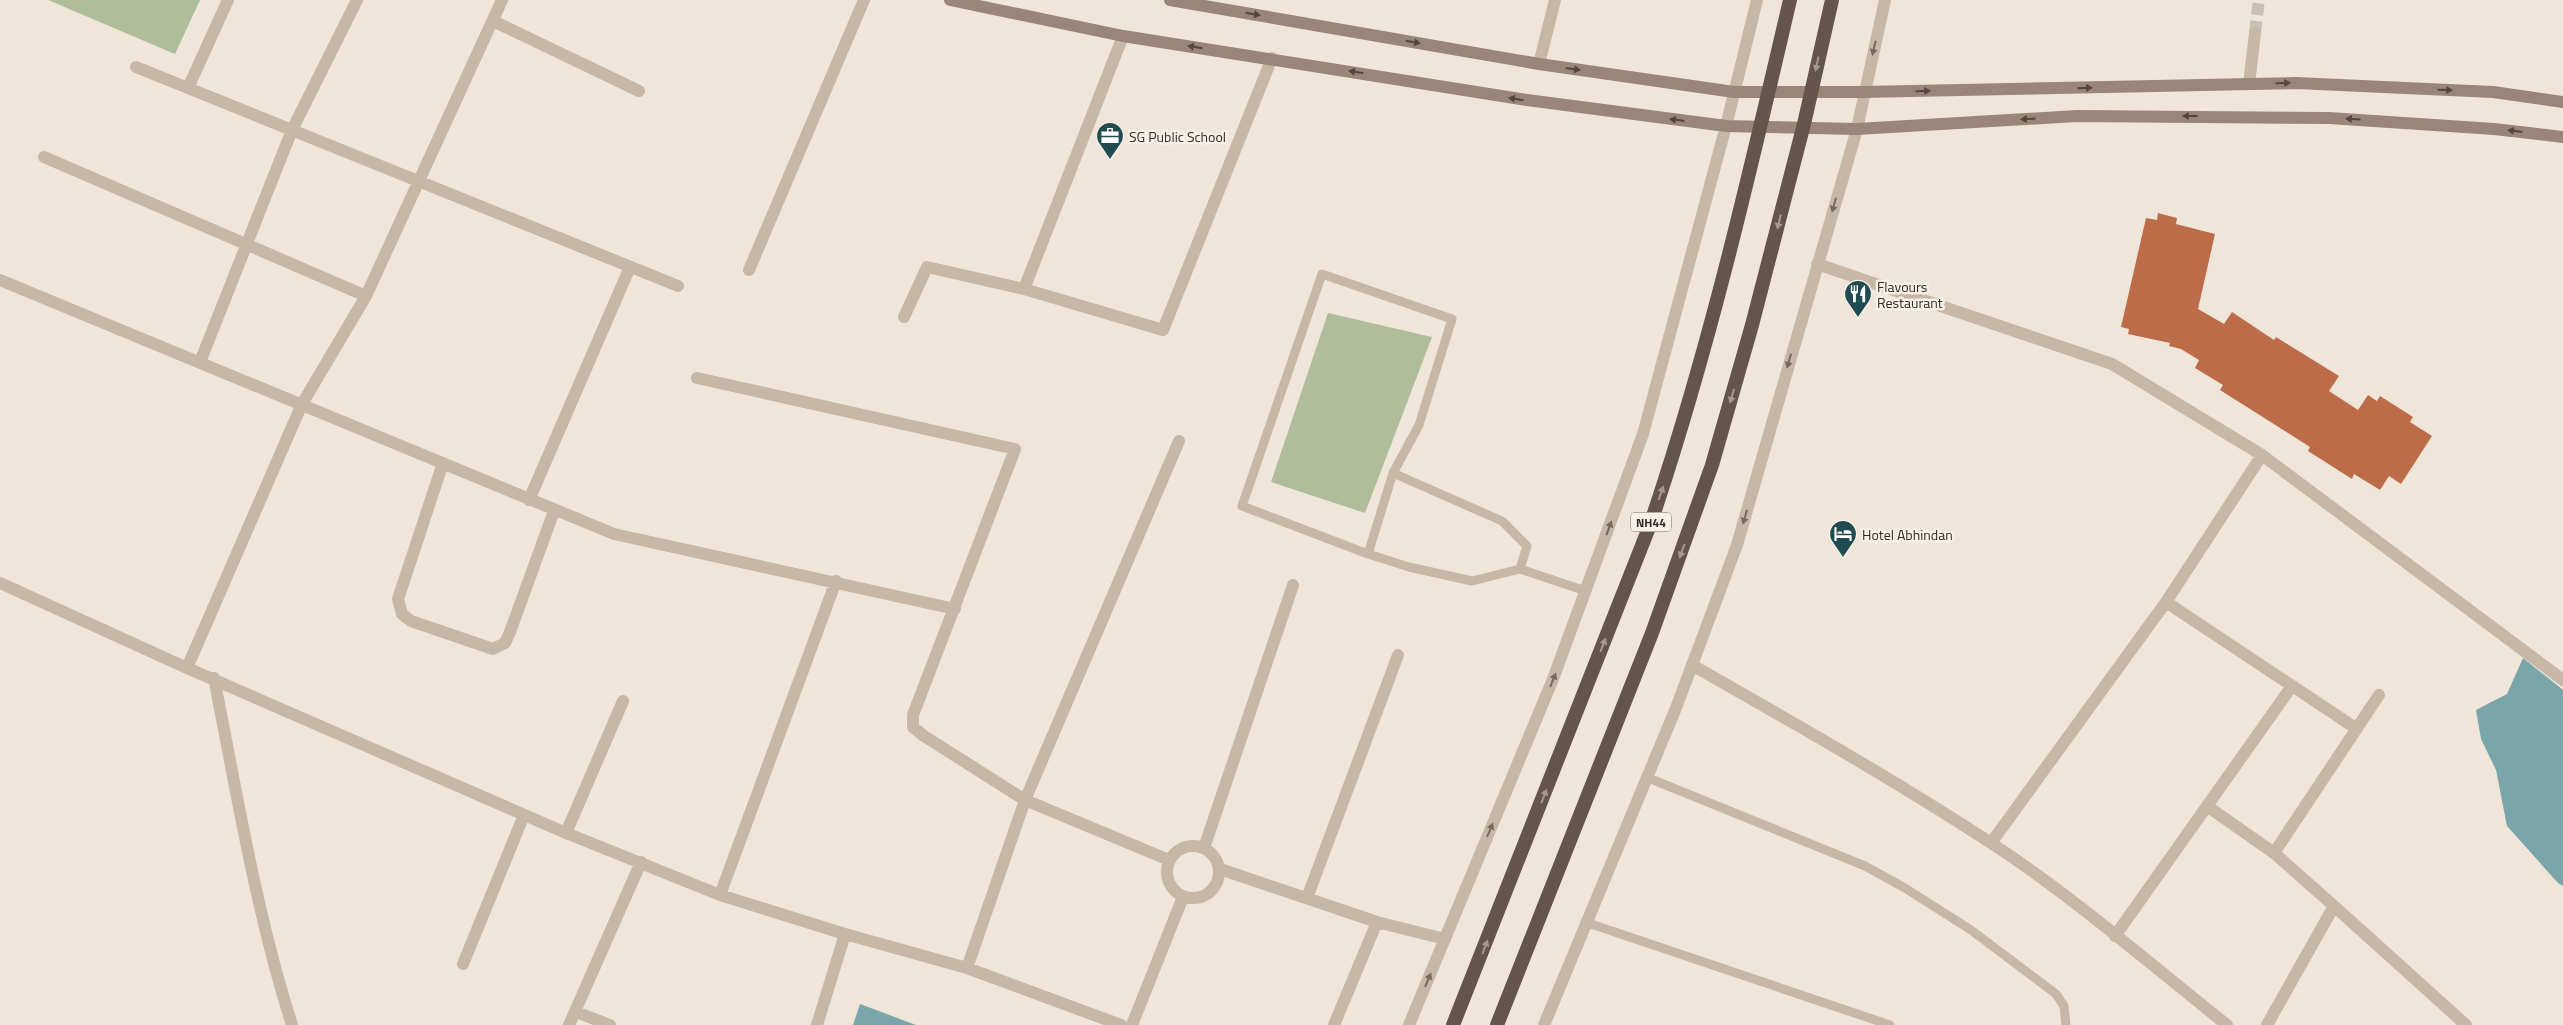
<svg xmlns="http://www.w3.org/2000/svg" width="2563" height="1025" viewBox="0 0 2563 1025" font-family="'Titillium Web',sans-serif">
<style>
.green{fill:#afbd9a}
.water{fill:#7aa5aa}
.building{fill:#bd6c49}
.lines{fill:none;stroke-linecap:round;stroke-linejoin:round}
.minor-tunnel{stroke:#c9c1b5;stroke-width:12;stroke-dasharray:12 6;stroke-linecap:butt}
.service{stroke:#c6b7a6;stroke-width:9}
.minor{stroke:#c6b7a6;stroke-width:12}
.tertiary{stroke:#c6b7a6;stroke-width:12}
.secondary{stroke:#998678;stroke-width:12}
.trunk-bridge{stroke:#64544b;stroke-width:14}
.oneway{fill:#52463f}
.oneway2{fill:#756a60}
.oneway3{fill:#a69a90}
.labels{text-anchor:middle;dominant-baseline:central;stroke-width:5;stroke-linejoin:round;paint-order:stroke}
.shield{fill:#f7f0e5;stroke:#6e665f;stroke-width:1}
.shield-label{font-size:12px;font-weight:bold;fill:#332b26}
.poi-label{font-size:14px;fill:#332b26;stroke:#f7f0e5;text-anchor:start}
</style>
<rect width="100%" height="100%" fill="#efe6d9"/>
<!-- green -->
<path class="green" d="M48 0H200L175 54Z
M1328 313 1432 337 1365 513 1271 482Z"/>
<!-- water -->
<path class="water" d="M2523 658 2563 690V886L2558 883 2507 826 2496 770 2481 739 2476 710 2507 694Z
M860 1004 916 1025H853Z"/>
<!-- building -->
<path class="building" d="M2158 213 2177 218 2176 224 2215 234 2198 309 2224 324 2232 312 2274 340 2276 337 2339 376 2329 391 2358 410 2368 395 2377 401 2380 396 2413 417 2410 422 2432 436 2401 484 2389 476 2380 490 2354 474 2352 479 2308 451 2310 447 2220 390 2223 385 2195 368 2199 360 2181 349 2169 346 2170 343 2128 334 2129 329 2121 327 2146 218 2157 220Z"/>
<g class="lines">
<!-- minor-tunnel -->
<path class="minor-tunnel" d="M2255 33 2259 0"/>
<!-- service -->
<path class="service" d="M1393 473 1502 521 1527 546 1520 569
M1368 554 1393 473 1419 425 1452 319 1322 274 1242 506 1368 554 1409 567 1472 581 1520 569 1586 591
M1646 777 1865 866 1905 888 1971 930 2056 994 2064 1006 2066 1025
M1585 922 1890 1025"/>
<!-- minor -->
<path class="minor" d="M493 21 639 91
M1123 36 1024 289 1163 330 1272 58
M1539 64 1555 0
M136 67 678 286
M2249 84 2255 33
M188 88 228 0
M44 157 366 296
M1817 264 2112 364 2262 455 2166 602 1991 843
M749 270 864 0
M0 280 614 534 955 609
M904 317 927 267 1024 289
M200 362 292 130 357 0
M697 378 1015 449 913 715V727L924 736 1025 800 1169 860
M2262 455 2563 680
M443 463 398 599 402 614 411 621 493 649 505 643 510 632 554 511
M529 500 630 267
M0 583 187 668 566 833 720 895 845 934
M2166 602 2357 729
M1692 665C1792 722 1893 779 1991 843 2074 897 2150 964 2227 1025
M187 668 302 404 366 296 502 0
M214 678C237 794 256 912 292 1025
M2207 806 2274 853 2334 906
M566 833 623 701
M1167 872a26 26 0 1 1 52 0a26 26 0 1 1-52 0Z
M1204 848 1293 585
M2274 853 2379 695
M1220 869 1377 922 1445 939
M720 895 836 581
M1307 898 1398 655
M2115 936 2292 686
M463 964 524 815
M967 968 1025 800 1179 441
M576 1012 610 1025
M569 1025 641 862
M817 1025 845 934 967 968 1121 1025
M1132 1025 1183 897
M1334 1025 1377 922
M2267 1025 2334 906 2466 1025"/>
<!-- tertiary -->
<path class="tertiary" d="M1409 1025 1553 679 1643 434 1726 126 1757 0
M1544 1025 1676 708 1737 545 1857 129 1885 0"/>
<!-- secondary -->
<path class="secondary" d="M950 0 1123 36 1527 100 1726 126 1857 129 2077 116 2329 118 2494 129 2563 137
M1170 0 1539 64 1734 92H1863L2296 83 2493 92 2563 102"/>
<!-- trunk-bridge -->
<path class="trunk-bridge" d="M1453 1025 1650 525C1708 354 1749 176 1790 0
M1497 1025 1652 633 1712 465 1752 325 1804 124 1832 0"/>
</g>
<!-- one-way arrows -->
<defs><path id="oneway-solid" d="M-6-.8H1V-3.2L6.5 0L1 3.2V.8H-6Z" transform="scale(1.25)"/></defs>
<g class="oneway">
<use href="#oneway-solid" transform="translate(1253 14) rotate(10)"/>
<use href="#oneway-solid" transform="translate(1413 42) rotate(10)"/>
<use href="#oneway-solid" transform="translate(1195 47) rotate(-171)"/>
<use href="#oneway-solid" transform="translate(1573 69) rotate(8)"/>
<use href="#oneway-solid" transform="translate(1356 72) rotate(-171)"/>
<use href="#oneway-solid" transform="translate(2283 83) rotate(-1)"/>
<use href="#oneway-solid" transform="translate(2085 88) rotate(-1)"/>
<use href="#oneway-solid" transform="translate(2445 90) rotate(2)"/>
<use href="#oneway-solid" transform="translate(1923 91) rotate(-1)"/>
<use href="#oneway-solid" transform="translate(1516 99) rotate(-171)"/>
<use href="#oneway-solid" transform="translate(2190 116) rotate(-180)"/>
<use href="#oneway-solid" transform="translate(2028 119) rotate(177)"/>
<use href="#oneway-solid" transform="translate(2353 119) rotate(-176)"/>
<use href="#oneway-solid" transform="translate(1677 120) rotate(-173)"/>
<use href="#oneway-solid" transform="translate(2515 131) rotate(-173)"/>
</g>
<g class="oneway2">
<use href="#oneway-solid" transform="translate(1874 48) rotate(103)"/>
<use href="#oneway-solid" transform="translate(1834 205) rotate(106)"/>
<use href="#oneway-solid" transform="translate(1789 361) rotate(106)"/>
<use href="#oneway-solid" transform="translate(1745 517) rotate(106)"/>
<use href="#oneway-solid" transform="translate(1609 528) rotate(-70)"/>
<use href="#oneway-solid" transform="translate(1553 680) rotate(-68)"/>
<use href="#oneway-solid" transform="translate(1490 830) rotate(-67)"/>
<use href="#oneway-solid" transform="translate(1428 980) rotate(-67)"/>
</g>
<g class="oneway3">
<use href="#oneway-solid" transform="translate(1817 64) rotate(102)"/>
<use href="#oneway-solid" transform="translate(1779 222) rotate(104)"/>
<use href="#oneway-solid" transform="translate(1732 396) rotate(106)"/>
<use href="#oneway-solid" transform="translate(1661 493) rotate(-71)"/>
<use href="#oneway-solid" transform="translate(1682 551) rotate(110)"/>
<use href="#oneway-solid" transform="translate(1603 645) rotate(-69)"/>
<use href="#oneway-solid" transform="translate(1544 796) rotate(-69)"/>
<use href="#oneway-solid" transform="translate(1485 947) rotate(-69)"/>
</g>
<!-- icons -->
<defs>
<symbol id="office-pin" viewBox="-11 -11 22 30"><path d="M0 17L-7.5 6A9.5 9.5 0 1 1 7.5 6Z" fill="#1f4b51" stroke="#f7f0e5"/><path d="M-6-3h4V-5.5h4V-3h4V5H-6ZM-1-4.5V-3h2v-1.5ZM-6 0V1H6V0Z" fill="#fff"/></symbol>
<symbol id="restaurant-pin" viewBox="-11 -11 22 30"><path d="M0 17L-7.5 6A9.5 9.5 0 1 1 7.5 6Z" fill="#1f4b51" stroke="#f7f0e5"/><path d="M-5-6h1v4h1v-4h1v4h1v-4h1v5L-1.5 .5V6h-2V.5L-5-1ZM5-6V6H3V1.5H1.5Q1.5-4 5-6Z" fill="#fff"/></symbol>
<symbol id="hotel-pin" viewBox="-11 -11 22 30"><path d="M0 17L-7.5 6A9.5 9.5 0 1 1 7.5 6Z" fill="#1f4b51" stroke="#f7f0e5"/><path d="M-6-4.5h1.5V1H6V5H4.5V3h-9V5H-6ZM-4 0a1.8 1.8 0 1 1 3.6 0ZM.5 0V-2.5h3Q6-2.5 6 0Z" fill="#fff"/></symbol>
</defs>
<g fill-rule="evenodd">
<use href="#office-pin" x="1094" y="120" width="32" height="43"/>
<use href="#restaurant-pin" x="1842" y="278" width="32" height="43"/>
<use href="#hotel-pin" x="1827" y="518" width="32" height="43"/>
</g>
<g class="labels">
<!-- shield labels -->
<rect class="shield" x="1631" y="512.5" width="40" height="19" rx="4"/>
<g class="shield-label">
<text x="1651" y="522">NH44</text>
</g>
<!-- poi labels -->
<g class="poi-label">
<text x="1129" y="136">SG Public School</text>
<text x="1877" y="286">Flavours<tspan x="1877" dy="16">Restaurant</tspan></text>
<text x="1862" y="534">Hotel Abhindan</text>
</g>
</g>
</svg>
